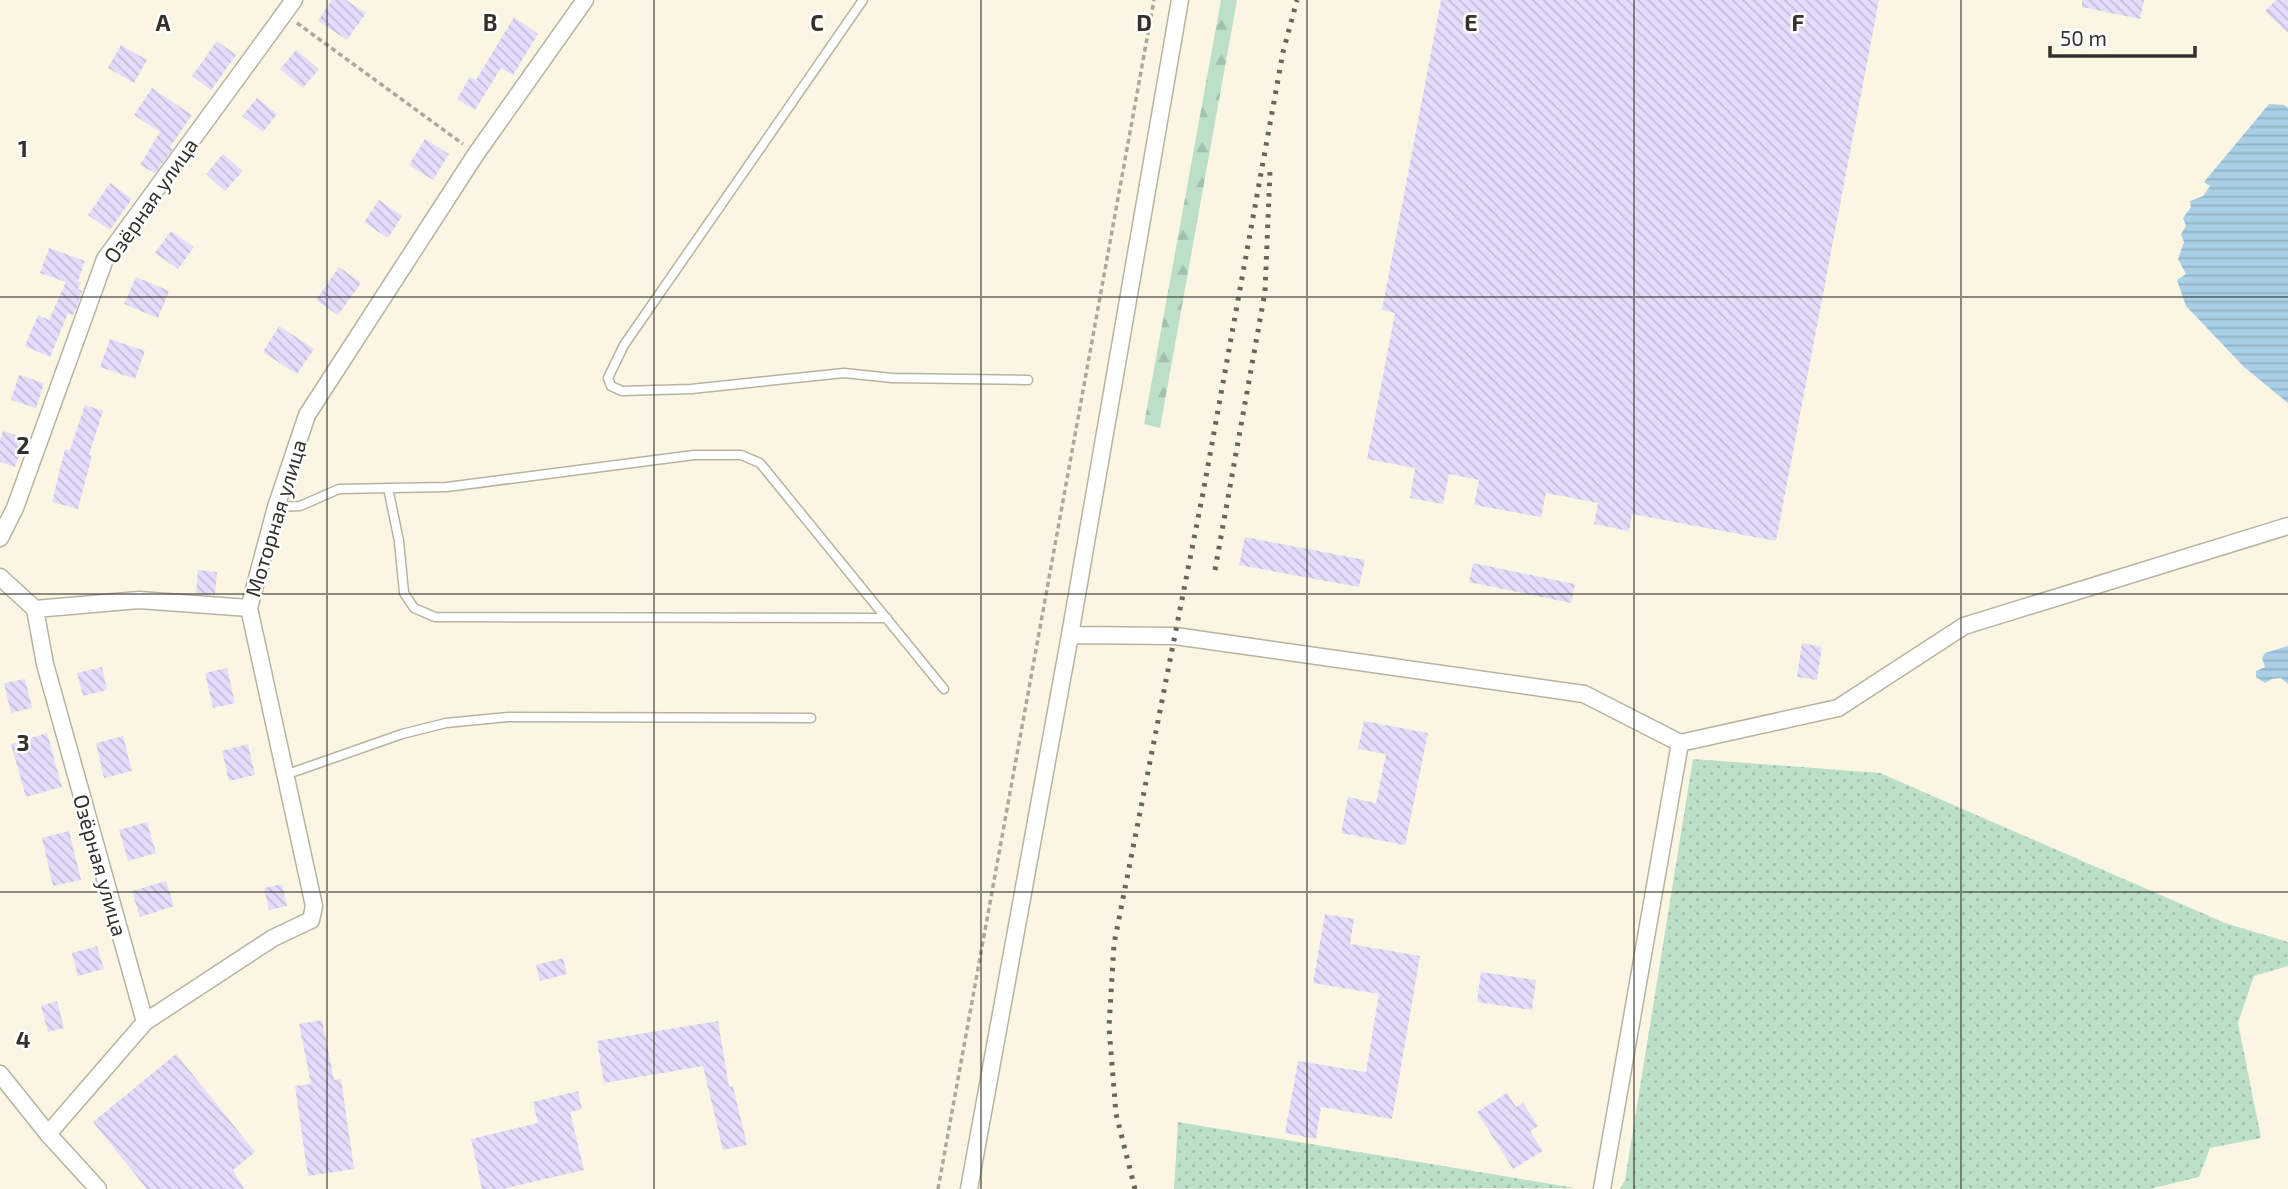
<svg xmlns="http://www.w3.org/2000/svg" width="2288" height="1189" viewBox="0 0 2288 1189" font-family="'Exo 2',sans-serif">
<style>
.forest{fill:url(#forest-firs)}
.garden{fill:url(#garden-dots)}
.water{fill:url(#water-rules)}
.building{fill:url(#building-back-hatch)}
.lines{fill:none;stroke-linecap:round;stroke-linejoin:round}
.service-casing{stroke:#b8b3a1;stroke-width:11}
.minor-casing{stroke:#b8b3a1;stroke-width:19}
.path{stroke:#ada99a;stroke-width:3.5;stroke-dasharray:5 3.5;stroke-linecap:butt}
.service{stroke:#fff;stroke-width:8}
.minor{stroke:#fff;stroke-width:16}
.rail{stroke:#68655a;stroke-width:5;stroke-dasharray:3.5 7;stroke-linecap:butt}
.grid{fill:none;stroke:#333129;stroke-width:2;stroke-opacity:0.55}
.labels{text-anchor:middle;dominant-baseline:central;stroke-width:5;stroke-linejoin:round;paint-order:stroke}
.street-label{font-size:21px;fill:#333129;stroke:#fff}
.grid-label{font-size:23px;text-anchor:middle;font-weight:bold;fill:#333129;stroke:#fff;stroke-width:5;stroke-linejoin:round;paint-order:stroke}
</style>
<defs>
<pattern id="forest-firs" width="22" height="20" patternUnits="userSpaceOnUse" patternTransform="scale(1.75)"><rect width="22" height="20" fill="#bcdfc8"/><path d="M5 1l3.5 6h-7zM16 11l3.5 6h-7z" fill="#a2c0ac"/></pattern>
<pattern id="garden-dots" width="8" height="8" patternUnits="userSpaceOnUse" patternTransform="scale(1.75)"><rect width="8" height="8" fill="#bcdfc8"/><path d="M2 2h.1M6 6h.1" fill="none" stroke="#a2c0ac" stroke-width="1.8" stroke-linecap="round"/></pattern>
<pattern id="water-rules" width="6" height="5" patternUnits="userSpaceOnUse" patternTransform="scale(1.75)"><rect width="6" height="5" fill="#a8cfe5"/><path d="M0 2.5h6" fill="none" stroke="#91b2c4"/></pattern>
<pattern id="building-back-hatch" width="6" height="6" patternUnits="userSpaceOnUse" patternTransform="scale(1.75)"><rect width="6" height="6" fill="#e4dcfa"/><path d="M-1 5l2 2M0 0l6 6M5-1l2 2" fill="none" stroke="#c4bdd6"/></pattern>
</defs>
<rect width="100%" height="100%" fill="#fbf6e3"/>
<!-- forest -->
<path class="forest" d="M1221 0H1237L1160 428 1144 424Z"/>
<!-- garden -->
<path class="garden" d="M1693 759 1880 773 2225 923 2288 942V966L2254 976 2238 1023 2261 1138 2210 1148 2199 1177 2150 1189H1620L1625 1180Z
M1178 1122 1575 1188 1174 1189Z"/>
<!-- water -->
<path class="water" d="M2269 104 2284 105 2288 108V403L2244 367 2186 306 2177 280 2186 274 2178 259 2184 242 2181 234 2186 226 2183 218 2191 207 2190 201 2203 196 2210 186 2204 182Z
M2288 646V684L2281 678 2272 679 2265 683 2256 677V671L2265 667 2262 658 2265 653Z"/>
<!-- building -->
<path class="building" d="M332 0H346L366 13 347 40 318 21Z
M1441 0H1879L1776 541 1632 514 1629 531 1594 524 1598 503 1546 493 1541 517 1474 505 1479 480 1449 474 1443 504 1410 498 1415 468 1367 459 1395 313 1382 310Z
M2082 0H2144L2140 19 2082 7Z
M2276 0H2288V33L2265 11Z
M514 17 538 34 513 75 501 68 475 110 457 99 470 77 476 80Z
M217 41 236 55 211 90 192 76Z
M121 45 147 60 134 83 108 68Z
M296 50 319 69 303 88 280 69Z
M152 88 192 115 170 147 173 149 155 173 140 165 160 132 134 115Z
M257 98 277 114 263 132 242 116Z
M425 139 449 154 433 180 409 165Z
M223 154 243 171 225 191 206 174Z
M110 183 132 199 110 230 88 215Z
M379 200 402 216 388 238 364 222Z
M171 231 194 247 178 269 155 253Z
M49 248 85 261 78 281 81 282 78 289 82 291 77 307 73 315 68 313 50 357 25 346 38 315 49 320 66 282 40 273Z
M339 267 361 283 338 315 316 300Z
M136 277 169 291 158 318 124 304Z
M279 326 314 349 297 374 263 352Z
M110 339 145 351 135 379 100 367Z
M19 375 44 383 36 408 11 400Z
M85 405 103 411 89 455H92L78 509 52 502 65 449 70 450Z
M3 431 25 438 15 467 0 462V441Z
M1245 537 1365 560 1359 587 1239 565Z
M1473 563 1575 584 1571 603 1469 582Z
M198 570 217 572 215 595 196 594Z
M1802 643 1822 647 1817 680 1797 677Z
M102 667 107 690 83 696 77 673Z
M227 668 235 703 213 708 205 673Z
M25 679 32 708 11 713 4 683Z
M1364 721 1428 733 1405 845 1341 833 1348 797 1376 803 1386 754 1358 749Z
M47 733 62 787 26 797 11 744Z
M123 736 132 771 104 778 96 743Z
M248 744 255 775 229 781 222 751Z
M147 822 156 853 128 861 119 830Z
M69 831 81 880 53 886 42 838Z
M166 881 174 906 140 917 132 891Z
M282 884 287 906 269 910 264 888Z
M1325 914 1354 919 1350 944 1420 956 1392 1119 1321 1107 1316 1139 1285 1133 1298 1061 1366 1072 1379 994 1313 983Z
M97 946 104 969 78 976 72 953Z
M563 958 567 974 540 981 536 965Z
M1481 972 1536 980 1532 1010 1477 1002Z
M57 1001 64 1028 48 1032 41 1006Z
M322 1020 334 1080 341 1079 354 1169 308 1176 295 1086 311 1084 299 1024Z
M718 1021 729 1087 733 1086 747 1145 723 1150 703 1066 604 1083 597 1041Z
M176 1054 255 1152 233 1170 244 1189H147L93 1122Z
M578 1091 582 1109 570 1112 584 1170 503 1189H482L471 1139 538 1123 533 1102Z
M1507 1093 1516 1107 1523 1103 1538 1126 1530 1131 1543 1151 1513 1169 1477 1112Z"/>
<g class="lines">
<defs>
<path id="service" d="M863 0 624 345 608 378 611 386 622 391 691 389 844 373 892 378 1028 380
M388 488 399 541 404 593 414 608 435 617 887 618
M276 507 300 506 339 489 447 487 694 455H741L760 463 944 689
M285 775 402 734 446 723 508 717 811 718"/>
<path id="minor" d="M0 538 15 508 105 259 294 0
M0 577 35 609 45 664 145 1022 48 1134
M35 609 139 600 249 608
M1070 635 1175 636 1584 694 1680 743
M145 1022 273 938 311 920 314 906 249 608 276 507 307 415 476 154 585 0
M0 1074 48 1134 98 1189
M969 1189 1070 635 1180 0
M1602 1189 1680 743 1838 708 1964 626 2288 526"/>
</defs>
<!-- service casing -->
<use href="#service" class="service-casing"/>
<!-- minor casing -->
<use href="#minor" class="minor-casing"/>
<!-- path -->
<path class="path" d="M297 23 463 144
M938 1189 1154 0"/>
<!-- service -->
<use href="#service" class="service"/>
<!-- minor -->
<use href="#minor" class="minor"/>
<!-- rail -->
<path class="rail" d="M1215 570 1265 292 1270 171
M1135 1189 1116 1114 1109 1027 1114 944 1203 493 1283 52 1297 0"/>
</g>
<!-- grid -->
<path class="grid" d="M327 0V1189M654 0V1189M981 0V1189M1307 0V1189M1634 0V1189M1961 0V1189M0 297H2288M0 594H2288M0 892H2288"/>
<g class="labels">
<!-- street labels -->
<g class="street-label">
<text transform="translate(150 200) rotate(-55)">Озёрная улица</text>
<text transform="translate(275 518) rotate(-73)">Моторная улица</text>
<text transform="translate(101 865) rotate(74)">Озёрная улица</text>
</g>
</g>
<g class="grid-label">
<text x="163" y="31">A</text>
<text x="490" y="31">B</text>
<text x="817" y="31">C</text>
<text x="1144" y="31">D</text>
<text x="1471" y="31">E</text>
<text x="1798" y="31">F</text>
<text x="23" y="157">1</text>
<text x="23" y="454">2</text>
<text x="23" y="751">3</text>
<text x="23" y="1048">4</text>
</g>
<!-- scale -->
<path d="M2050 46v10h145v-10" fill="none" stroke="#333129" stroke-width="3.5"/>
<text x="2060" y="46" font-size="21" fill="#333129" stroke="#ffffff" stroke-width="5" paint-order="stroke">50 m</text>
</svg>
